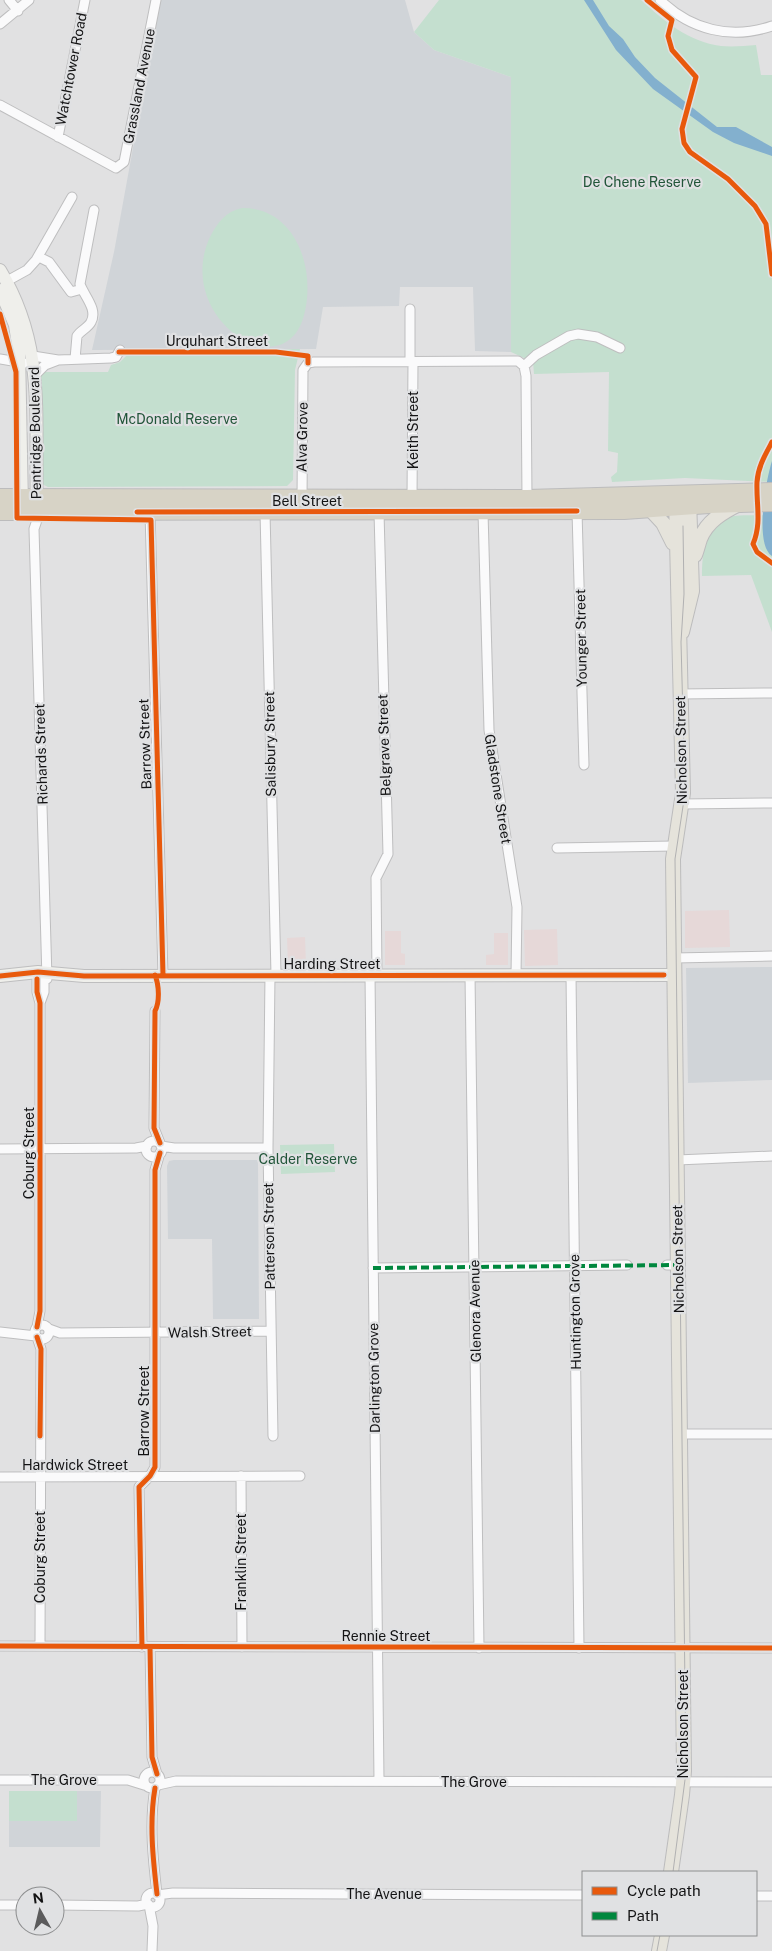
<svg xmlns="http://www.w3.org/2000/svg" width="772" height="1951" viewBox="0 0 772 1951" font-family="'Public Sans',sans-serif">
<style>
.commercial{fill:#e6d8d8}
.built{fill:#d0d4d8}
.green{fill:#c4dfcf}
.water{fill:#83b0ce}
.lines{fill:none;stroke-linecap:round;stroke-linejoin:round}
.street-casing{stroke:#bebebf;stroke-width:11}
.secondary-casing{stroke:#bebebf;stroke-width:14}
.primary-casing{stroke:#bcbcbd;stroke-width:16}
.highway-casing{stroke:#bcbcbd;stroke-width:18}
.street{stroke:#fafafb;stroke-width:9}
.secondary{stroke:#efefeb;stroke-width:12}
.primary{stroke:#e5e3db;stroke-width:14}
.highway{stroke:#d7d3c6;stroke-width:16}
.tram{stroke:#b1b1b2;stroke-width:1}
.quiet{stroke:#00873e;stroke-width:4;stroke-dasharray:8 4;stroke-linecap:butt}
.cycleway-casing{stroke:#e0e1e3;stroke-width:8}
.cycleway{stroke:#e8590c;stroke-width:5}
.labels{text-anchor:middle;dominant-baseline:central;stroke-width:4.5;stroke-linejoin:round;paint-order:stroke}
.street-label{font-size:14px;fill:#131314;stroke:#e0e1e3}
.park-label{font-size:14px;fill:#215539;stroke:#e0e1e3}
</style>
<rect width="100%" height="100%" fill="#e1e1e2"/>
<!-- commercial -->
<path class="commercial" d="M729 910 730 947 685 948V911Z
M557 929 558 965 525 966 524 930Z
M385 931H401V953L405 954V965H385Z
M494 933H508V965H486V955L494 954Z
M305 937 306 964 288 965 287 938Z"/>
<!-- built -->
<path class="built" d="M160 0H405L414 32 434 50 511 77V352L475 351 473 287H400L399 306 323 307 316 349 92 350 114 252Z
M772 967V1080L688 1083 686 968Z
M174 1160H258L259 1319H213L212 1239H168L167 1166 169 1161Z
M9 1791H101L100 1847H9Z"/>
<!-- green -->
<path class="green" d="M439 0H641C664 21 689 42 721 46 732 47 745 46 756 45L761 75H772V482L685 478 612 482 611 477 617 472 618 453 608 451 609 372 534 374 533 362 511 352V77L434 50 414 32Z
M242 208C295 207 315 267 305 311 288 393 172 319 210 237 218 222 225 212 242 208Z
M300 349 295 370 293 480 287 486 48 487 42 484 41 372H108L111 365 120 362 132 350Z
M772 515V632L751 575 702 576C702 557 704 522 729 517 742 514 758 516 772 515Z
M334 1144 335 1172 281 1174 280 1145Z
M9 1791H77V1821H9Z"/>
<!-- water -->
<path class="water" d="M584 0H593L609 26 623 39 635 57 655 78 717 127H736L772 147V156L734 143 713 132 653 89 616 50Z
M772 461V556C754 544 766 479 772 461Z"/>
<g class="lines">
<defs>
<path id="street" d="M9 0 18 11
M660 0C691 30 731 40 772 26
M0 24 29 0
M0 105 116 168 124 162 156 0
M58 137 85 0
M39 257 49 262 71 292 82 289
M7 281 27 270 36 260 72 197
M33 356 58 360 111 358 116 357 120 350
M0 359 24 363
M75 359 77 336C81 330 88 328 91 322 98 309 84 296 80 284L94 210
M410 362V309
M524 366 536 355 569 336 578 334 597 337 620 348
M35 375 45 365 58 360
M412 498 413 362
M302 500 303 370 308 363 314 362 518 361 524 366 526 376 527 498
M577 511 584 765
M150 512 163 975
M265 512 276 975
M483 512 489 730 517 907 516 975
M43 513 37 520 34 529 47 979
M680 694 772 693
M683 804 772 803
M557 848 674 846
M674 958 772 956
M270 975 268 1148 273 1436
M370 975 379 1781
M377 975 376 878 388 854 379 512
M470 975 479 1648
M571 975 579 1648
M37 979V992L40 1003V1311L37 1327
M40 1003 44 992V979
M155 1011 154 1128 160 1143
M146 1149a8 8 0 1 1 16 0a8 8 0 1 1-16 0Z
M161 1146 174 1148H268
M0 1149 136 1148 147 1146
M677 1160 772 1156
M667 1265H678
M373 1268 627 1265
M35 1332a7 7 0 1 1 14 0a7 7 0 1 1-14 0Z
M49 1329 60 1333 270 1331
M0 1332 36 1336
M37 1337 41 1349 40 1646
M681 1434H772
M241 1476 242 1647
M0 1477 300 1476
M0 1646 772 1648
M142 1647 139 1487 150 1476 155 1467V1170L160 1153
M150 1647 152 1757 157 1774
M144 1780a8 8 0 1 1 16 0a8 8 0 1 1-16 0Z
M0 1780H128L144 1785
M158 1785 176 1781 772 1782
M155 1788C149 1823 153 1859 157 1894
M146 1900a7 7 0 1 1 14 0a7 7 0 1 1-14 0Z
M157 1895 173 1893 583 1895
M756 1896H772
M0 1905H25
M55 1905 138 1906 148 1904
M149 1905 153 1926 152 1951"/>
<path id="secondary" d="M0 270C47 348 34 420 37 506
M0 290 15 325 19 351 22 505
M0 976 38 972 84 976 674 975"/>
<path id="primary" d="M651 510 663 523 673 543
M695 555C697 550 698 545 700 539 707 521 723 512 739 504
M682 632 692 591 689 498
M671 1872 682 1795 684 1771 673 859 683 793 676 498
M659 1951 662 1935"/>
<path id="highway" d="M0 497 527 498 772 491
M0 512 624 511 709 505 772 503"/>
</defs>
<!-- street casing -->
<use href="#street" class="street-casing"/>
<!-- secondary casing -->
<use href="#secondary" class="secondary-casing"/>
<!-- primary casing -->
<use href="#primary" class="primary-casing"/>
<!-- highway casing -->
<use href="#highway" class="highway-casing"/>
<!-- street -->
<use href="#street" class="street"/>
<!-- secondary -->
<use href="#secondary" class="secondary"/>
<!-- primary -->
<use href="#primary" class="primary"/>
<!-- highway -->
<use href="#highway" class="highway"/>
<!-- tram -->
<path class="tram" d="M673 1872 686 1772 675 859 685 793 681 642 684 594 683 526
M657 1951 660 1935"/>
<!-- quiet -->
<path class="quiet" d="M373 1268 678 1265"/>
<defs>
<path id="cycleway" d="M647 0 672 20 668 36 672 50 696 77 682 129 684 143 690 152 728 179 755 206 766 224 772 274
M0 314 16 372 17 518 151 520 163 975
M119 352H276L308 356V363
M772 442C765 455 758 467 757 482 756 504 762 523 753 544L757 552 772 563
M137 512 577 511
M155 975C159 985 160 1002 155 1011L154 1128 160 1143
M0 976 38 972 84 976 664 975
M37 979V992L40 1003V1311L37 1327
M37 1337 41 1349 40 1436
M0 1646 772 1648
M142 1647 139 1487 150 1476 155 1467V1170L160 1153
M150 1647 152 1757 157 1774
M155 1788C149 1823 153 1859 157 1894"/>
</defs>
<!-- cycleway casing -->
<use href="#cycleway" class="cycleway-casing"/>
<!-- cycleway -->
<use href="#cycleway" class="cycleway"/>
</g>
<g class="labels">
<!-- street labels -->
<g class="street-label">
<text transform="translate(71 69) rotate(-79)">Watchtower Road</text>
<text transform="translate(139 86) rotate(-79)">Grassland Avenue</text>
<text x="217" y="341">Urquhart Street</text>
<text transform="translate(413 430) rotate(-90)">Keith Street</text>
<text transform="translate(35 433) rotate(-91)">Pentridge Boulevard</text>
<text transform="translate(302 437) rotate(-89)">Alva Grove</text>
<text x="307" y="501">Bell Street</text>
<text transform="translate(581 638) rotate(-91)">Younger Street</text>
<text transform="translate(145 744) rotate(-92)">Barrow Street</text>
<text transform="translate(270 744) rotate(-91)">Salisbury Street</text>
<text transform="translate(384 745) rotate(-92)">Belgrave Street</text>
<text transform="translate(681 750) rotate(-91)">Nicholson Street</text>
<text transform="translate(41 754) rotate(-92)">Richards Street</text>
<text transform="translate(498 789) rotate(81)">Gladstone Street</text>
<text x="332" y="964">Harding Street</text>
<text transform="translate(29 1153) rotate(-90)">Coburg Street</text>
<text transform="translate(269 1236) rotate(-91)">Patterson Street</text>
<text transform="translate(678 1259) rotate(-91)">Nicholson Street</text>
<text transform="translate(475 1311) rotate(-91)">Glenora Avenue</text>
<text transform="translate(575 1312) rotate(-91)">Huntington Grove</text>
<text transform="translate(210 1332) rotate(-1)">Walsh Street</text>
<text transform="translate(374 1378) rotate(-91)">Darlington Grove</text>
<text transform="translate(144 1411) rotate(-90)">Barrow Street</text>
<text x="75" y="1465">Hardwick Street</text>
<text transform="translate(40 1557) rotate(-90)">Coburg Street</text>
<text transform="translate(241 1562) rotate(-90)">Franklin Street</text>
<text x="386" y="1636">Rennie Street</text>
<text transform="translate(683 1724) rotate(-90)">Nicholson Street</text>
<text x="64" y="1780">The Grove</text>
<text x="474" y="1782">The Grove</text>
<text x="384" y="1894">The Avenue</text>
</g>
<!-- park labels -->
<g class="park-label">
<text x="642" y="182">De Chene Reserve</text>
<text x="177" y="419">McDonald Reserve</text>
<text x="308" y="1159">Calder Reserve</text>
</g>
</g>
<!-- legend -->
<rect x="582" y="1871" width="175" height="65" fill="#e0e1e3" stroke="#8e8f90"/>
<rect x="592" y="1887" width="25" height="8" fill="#e8590c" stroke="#8e8f90"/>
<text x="627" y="1896" font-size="15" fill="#131314">Cycle path</text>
<rect x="592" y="1912" width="25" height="8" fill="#00873e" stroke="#8e8f90"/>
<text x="627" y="1921" font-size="15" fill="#131314">Path</text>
<!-- north arrow -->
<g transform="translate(40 1911) rotate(352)"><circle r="24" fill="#e0e1e3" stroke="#8e8f90"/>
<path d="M0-4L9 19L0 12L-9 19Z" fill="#5b5b5c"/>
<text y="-8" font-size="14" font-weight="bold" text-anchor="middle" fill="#131314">N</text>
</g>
</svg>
